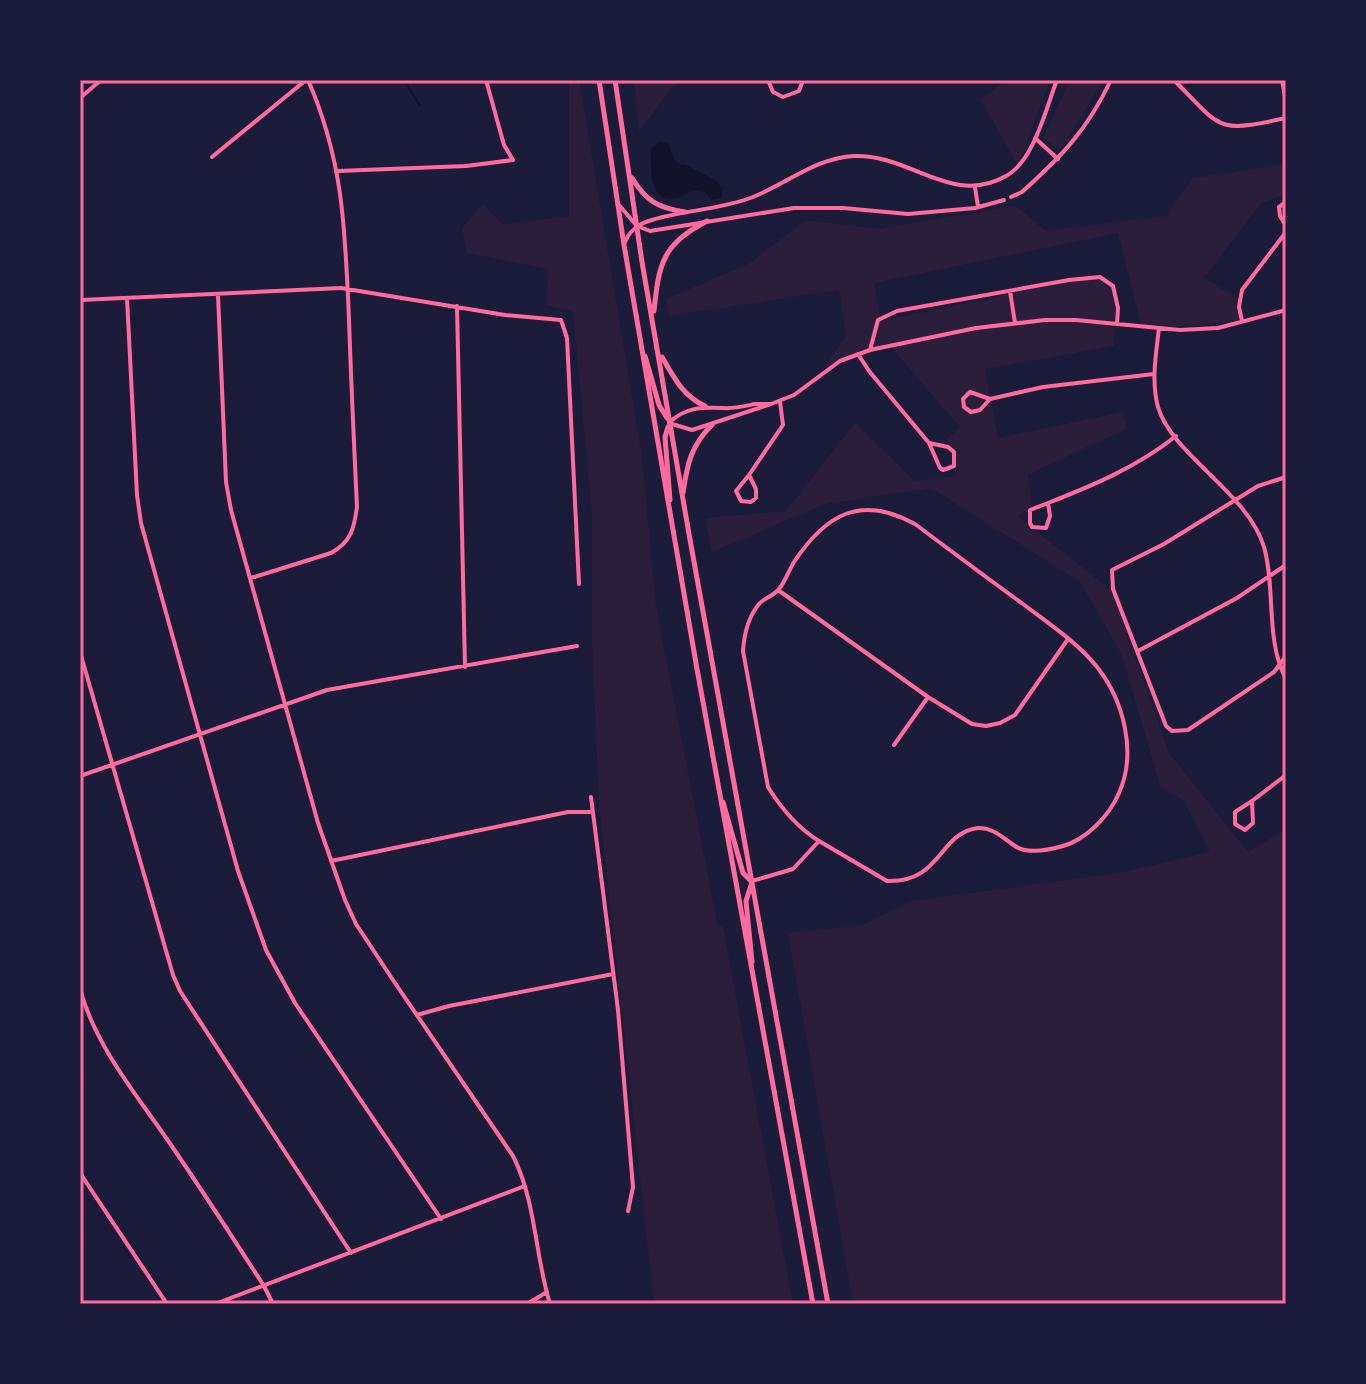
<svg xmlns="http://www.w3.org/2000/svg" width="1366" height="1384" viewBox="0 0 1366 1384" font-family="Figtree,sans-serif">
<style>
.green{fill:#2a1e3b}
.water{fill:#12122b}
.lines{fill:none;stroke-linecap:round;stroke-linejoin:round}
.stream{stroke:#12122b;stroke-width:2}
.minor{stroke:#ff6b9d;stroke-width:4}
.secondary{stroke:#ff6b9d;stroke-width:5}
.neatline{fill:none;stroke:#ff6b9d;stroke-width:3}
</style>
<rect width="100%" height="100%" fill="#1b1b3a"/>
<!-- green -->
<path class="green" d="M569 80H579L642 457 656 607 718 927H723L793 1304H654L599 805 592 643V514L573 312 546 305 548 269 467 253 462 228 483 204 503 225 569 216Z
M634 80H682L670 90 639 132Z
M1006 80H1050L1018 166 981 100Z
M1070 80H1104L1060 150 1043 138Z
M1286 164V195L1261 203 1204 278 1239 299 1241 321 1162 328 1141 325 1118 233 874 283 881 321 1092 277 1116 290 1114 346 985 369 998 438 1123 412 1127 428 1028 475 1032 508 1017 516 1111 590 1169 753 1248 852 1286 829V1304H853L788 933 863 925 913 901 1118 873 1210 852 1184 801 1160 785 1121 653 1080 582 931 488 825 504 712 552 705 518 786 511 855 423 915 481 956 476 947 439 960 427 890 346 823 368 846 336 839 290 669 316 666 299 750 263 806 220 880 229 1016 206 1046 231 1166 216 1193 178Z"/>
<!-- water -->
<path class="water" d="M659 141 668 143 675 160 681 165 684 164 717 181 723 189 721 198 711 200 706 193C688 188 691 194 676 198 648 204 651 166 651 149Z"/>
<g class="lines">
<!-- stream -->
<path class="stream" d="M404 80 420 106"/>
<!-- minor -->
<path class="minor" d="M768 80 773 92 783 97 799 91 803 80
M1174 80C1223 130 1216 133 1286 118
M1282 80 1286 102
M80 98 101 80
M1035 138 1058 159
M212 157 306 80
M338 171 466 166 513 160 504 145 486 80
M975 187 978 207
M1011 197 1022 192C1063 155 1087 130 1111 80
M1286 202 1279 207 1280 216 1286 226
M619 205 637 226 650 231 794 208H843L908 214 975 208 1004 200
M625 242C632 225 646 221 663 217 692 210 725 208 753 197 788 183 816 158 854 156 911 154 952 207 1006 176 1034 161 1046 108 1057 80
M1010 291 1015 323
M218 295 226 482 231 510 318 823 345 900 356 924 395 983 513 1156C536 1201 535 1256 550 1304
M127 298 137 495 141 523 238 871 266 950 295 1003 441 1219
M80 300 341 288 505 315 561 320 567 338 579 584
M457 306 465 667
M1242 321 1239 307 1242 290 1286 232
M1159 328C1156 354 1151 381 1158 407 1172 455 1248 493 1264 547 1276 589 1265 640 1286 679
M870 350 878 320 897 311 1069 280 1100 277 1113 286 1118 308 1117 324
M858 354 869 371 929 443
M970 392 990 399 980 410 971 412 964 407 963 399Z
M990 399 1043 387 1154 374
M755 404H771L692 430 669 423C685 407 702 407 723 408 733 409 745 406 755 404Z
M771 404 794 395 840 361 870 350 976 328 1045 320H1076L1180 330 1218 328 1286 310
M929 443 948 447 954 452V466L943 470 940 468Z
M749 475 783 425 780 402
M749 475 756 489V498L751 502 741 501 736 491Z
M1286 477 1258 486 1164 544 1112 570 1113 589 1166 726 1172 731 1188 730 1274 672 1286 656
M1048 503C1094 485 1137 467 1176 436
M1048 503 1050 516 1046 528 1032 527 1030 523V510Z
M251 578 331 553C351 542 354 529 357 507 354 444 351 381 349 319 345 232 344 162 308 80
M778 590 928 697 972 724 986 726 1000 723 1015 715 1068 639
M1138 651 1237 598 1286 565
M80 652 173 975 180 991 351 1253
M894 745 928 697
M80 776 327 690 577 646
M591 797 618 1010 633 1187 628 1211
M1252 801 1253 823 1245 830 1235 824V812Z
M1252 801 1286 775
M331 861 568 812H593
M752 881 793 869 819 841 887 881C942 883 938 833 978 828 993 827 1004 839 1015 846 1028 855 1049 850 1063 846 1087 839 1109 816 1119 793 1137 753 1124 701 1097 667 1077 642 1048 623 1023 604 987 578 951 551 915 524 861 494 826 514 794 562 789 570 785 582 779 589 774 596 764 598 759 604 748 617 744 636 743 651L768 787C781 808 798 828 819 841
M80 989C96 1047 136 1094 169 1142 202 1190 233 1238 264 1286L273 1304
M417 1015 449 1006 613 974
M80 1173 167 1304
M215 1304 525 1186
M527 1304 547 1292"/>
<!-- secondary -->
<path class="secondary" d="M599 80 624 245 697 669 813 1304
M615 80 642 262 689 534 828 1304
M632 178C646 201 658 208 685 212
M654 311C659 263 662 245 707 221
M645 356 659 405 667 418
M662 357C674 378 683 396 705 406
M668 427 665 437 670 500
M683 493C687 465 691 445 712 425
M723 802 743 873 751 881
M752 882 746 901 752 962"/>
</g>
<!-- border -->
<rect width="1366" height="1384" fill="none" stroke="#1b1b3a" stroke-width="164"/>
<rect x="82" y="82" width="1202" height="1220" class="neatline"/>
</svg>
